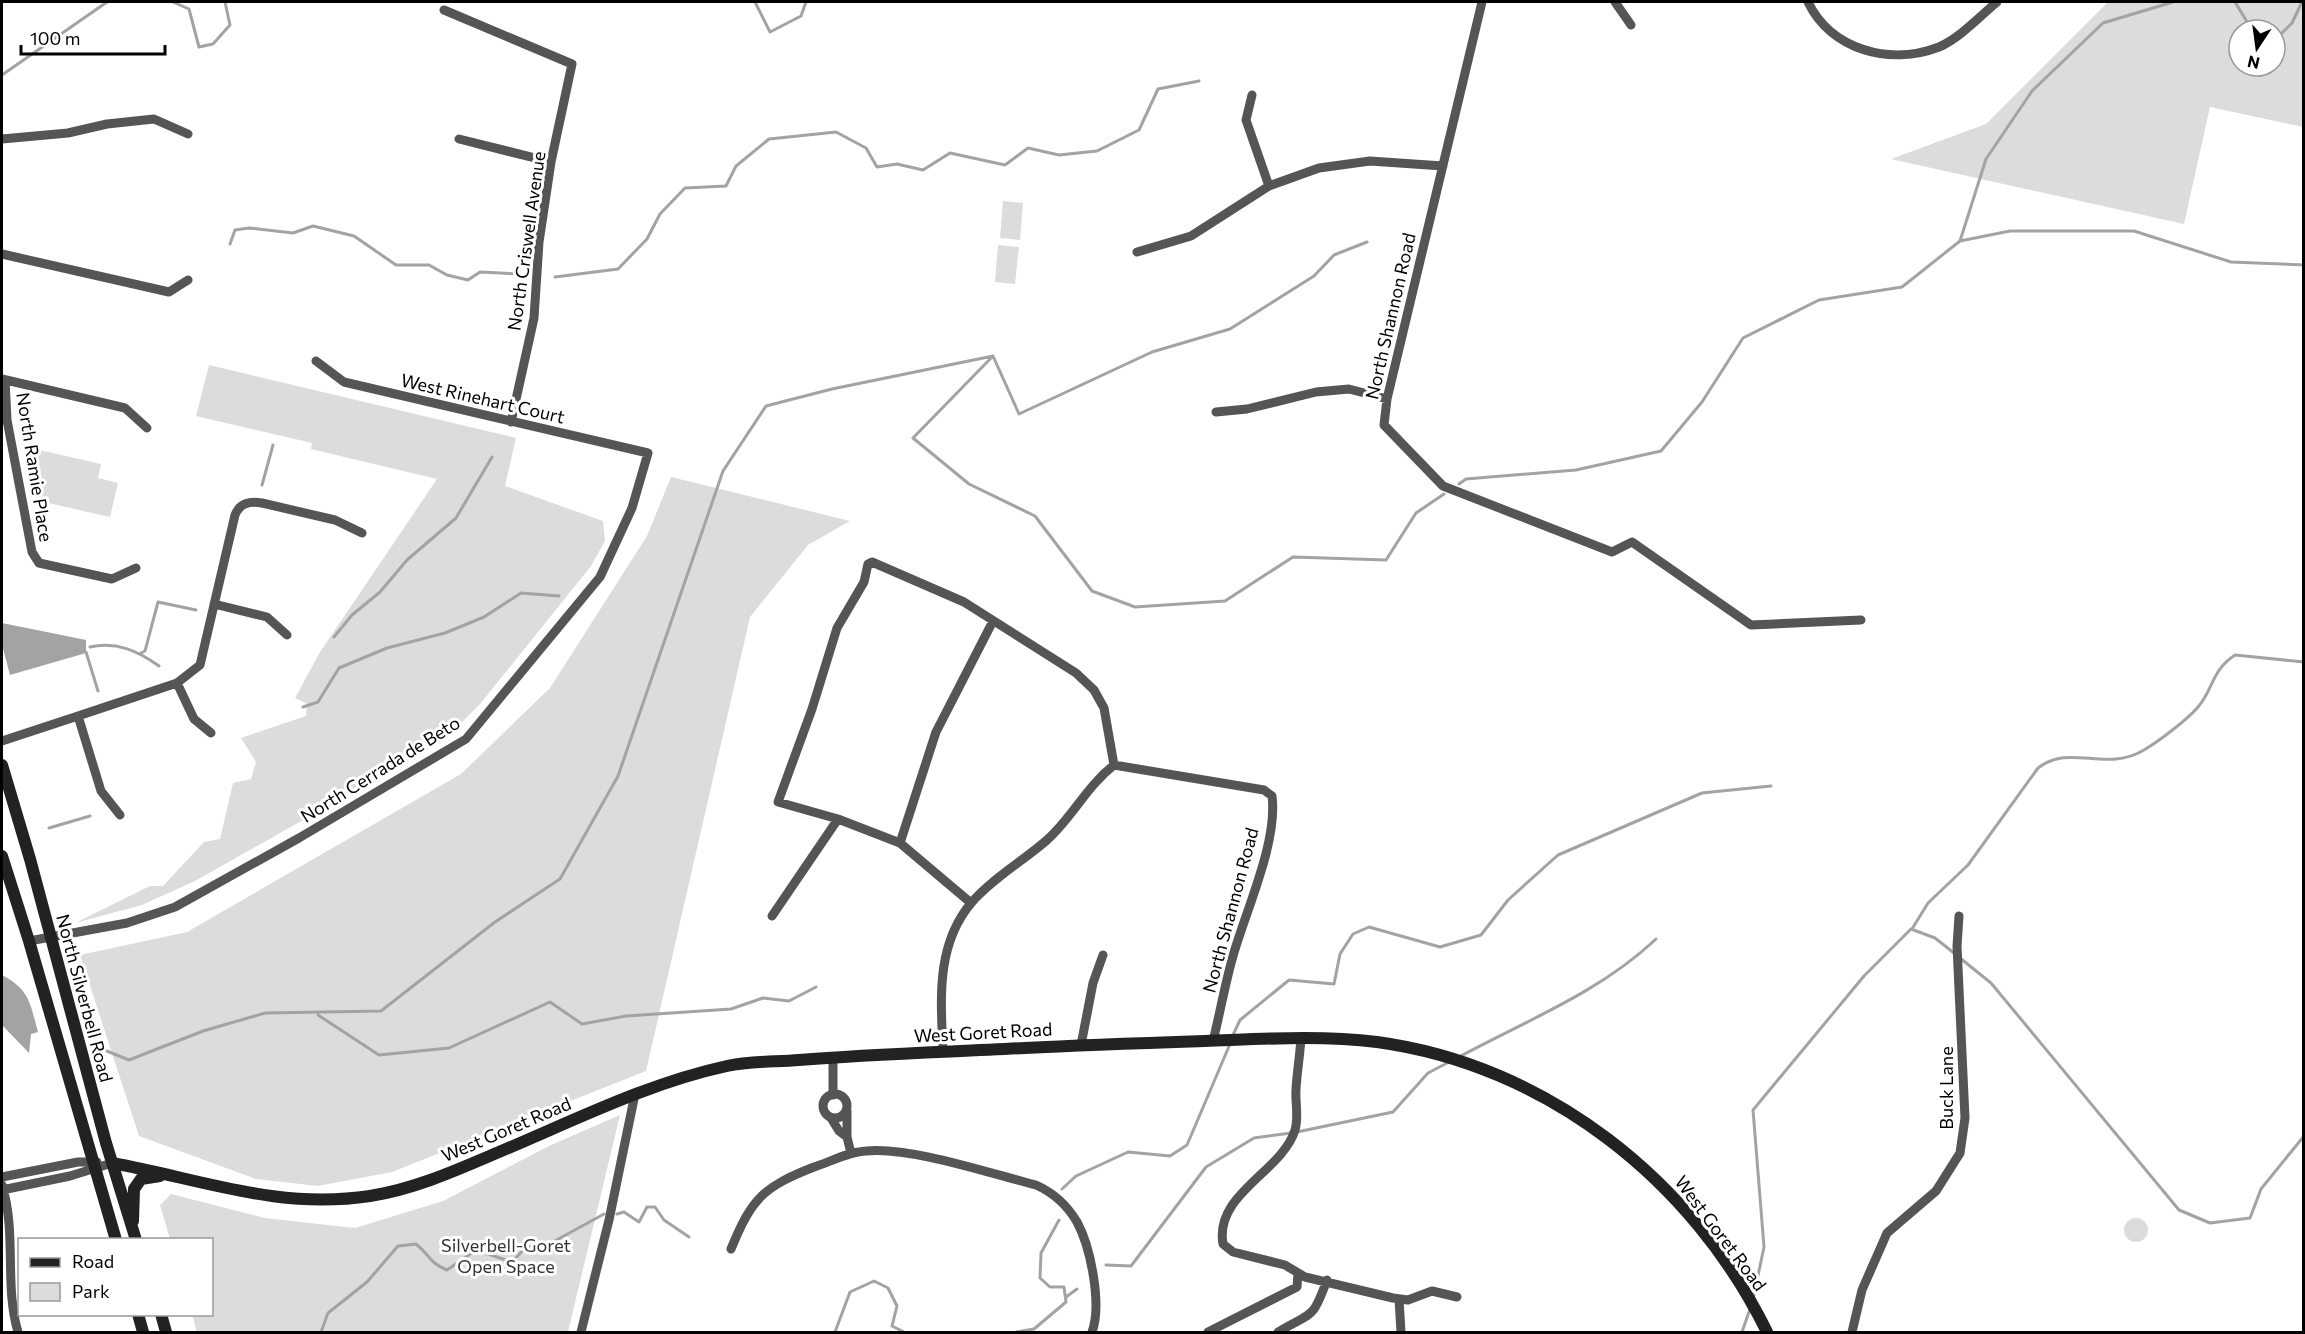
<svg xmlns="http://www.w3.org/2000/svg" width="2305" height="1334" viewBox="0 0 2305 1334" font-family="Commissioner,sans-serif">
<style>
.green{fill:#dcdcdc;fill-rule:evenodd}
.water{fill:#a3a3a3}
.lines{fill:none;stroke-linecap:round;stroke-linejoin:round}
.stream{stroke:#a3a3a3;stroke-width:3}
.street{stroke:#555;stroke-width:9}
.secondary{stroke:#222;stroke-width:12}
.labels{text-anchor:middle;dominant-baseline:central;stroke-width:6;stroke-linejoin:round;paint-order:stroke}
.street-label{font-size:18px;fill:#000;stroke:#fff}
.park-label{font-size:18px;fill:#333;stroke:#fff}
</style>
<rect width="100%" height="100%" fill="#fff"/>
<!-- green -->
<path class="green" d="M2108 2H2303V127L2210 107 2184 224 1891 159 1986 124ZM2239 30H2275V66H2239Z
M1003 201 1023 203 1020 240 1000 238Z
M998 245 1019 247 1015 284 995 282Z
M209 365 516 438 505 486 603 521 605 541 591 566 480 704 443 741 195 881 142 905 75 923 150 886H163L204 842 220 839 233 783 251 779 256 762 241 738 306 716 307 704 295 698 320 652 437 479 311 449 312 443 196 416Z
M26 447 101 464 98 478 118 483 110 517 35 500Z
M671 477 850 521 808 545 750 617 646 1071 392 1172 318 1186 256 1179 139 1136 80 955 187 932 461 774 550 688 647 536Z
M620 1115 568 1332H197L192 1315 212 1314V1240L170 1239 160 1205 171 1194 265 1218 355 1228 443 1201 551 1145Z
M2124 1230a12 12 0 1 1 24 0a12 12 0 1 1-24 0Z"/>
<!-- water -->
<path class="water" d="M2 623 86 640V653L10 675 2 645Z
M2 975C30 990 30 1003 38 1032L31 1034 29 1053 2 1025Z"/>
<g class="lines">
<!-- stream -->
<path class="stream" d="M173 2 189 9 199 47 213 44 230 25 225 2
M755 2 770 32 801 16 806 2
M2235 2 2252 30
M2275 40 2292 23 2302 2
M2 75 107 2
M1960 241 2010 231H2134L2231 262 2304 265
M230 244 235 230 249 228 293 233 313 226 354 236 396 265H429L447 275 468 280 480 272 520 274
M555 277 618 269 647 239 660 214 685 188 726 186 736 166 769 139 836 132 866 148 877 167 897 164 923 170 950 153 1005 165 1028 148 1059 155 1097 151 1139 130 1158 89 1199 81
M993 356 1019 414 1152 352 1230 329 1314 276 1334 255 1367 242
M1459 484 1466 479 1576 470 1661 451 1702 402 1743 338 1819 300 1902 287 1960 241 1986 159 2032 91 2103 23 2173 2
M262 485 273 445
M334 637 352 615 380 592 407 560 456 518 492 457
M90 647C116 641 138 651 159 666
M86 652 98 691
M141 653 145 651 158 602 196 610
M303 707 318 702 339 668 387 648 445 633 484 617 521 593 559 596
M49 828 90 816
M1912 929 1928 903 1968 865 2038 768C2070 743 2106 773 2144 750 2159 741 2187 720 2198 707 2214 688 2211 671 2235 655L2304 662
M1960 958 1991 983 2179 1210 2210 1223 2250 1218 2261 1189 2304 1136
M318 1015 379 1055 449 1048 550 1002 582 1024 626 1016 731 1009 763 998 789 1001 816 987
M1233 1035 1240 1020 1289 980 1334 984 1340 954 1353 934 1369 927 1440 947 1481 935 1508 900 1558 855 1702 793 1771 786
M92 1045 129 1060 203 1031 265 1013 381 1011 495 922 560 879 618 776 723 471 766 406 832 389 993 356 913 438 969 484 1035 516 1092 591 1135 607 1225 601 1293 557 1386 560 1416 513 1444 494
M1457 1058C1525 1021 1599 993 1656 939
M1297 1132 1393 1112 1428 1073 1449 1062
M1062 1189 1076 1176 1128 1152 1170 1156 1187 1145 1230 1044
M617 1214 624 1212 639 1222 647 1207H655L664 1220 689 1237
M1106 1265 1131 1266 1206 1167 1254 1138 1291 1133
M1066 1297 1077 1289
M1753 1300 1764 1247 1753 1110 1864 976 1911 929 1935 938 1954 953
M321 1332 328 1313 367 1282 398 1246 416 1244C431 1256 428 1262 447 1270L476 1250 512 1262 526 1247 542 1248 604 1214
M835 1332 850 1292 874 1281 888 1288 897 1306 892 1326 904 1332
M1016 1332 1034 1329 1066 1302 1064 1287H1050L1040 1278 1041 1253 1059 1220
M1742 1332 1750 1309"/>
<!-- street -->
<path class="street" d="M1482 2 1387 399 1384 425 1443 486 1612 552 1632 542 1751 625 1861 620
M1615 2 1631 25
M1808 2C1831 50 1890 66 1939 47 1960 38 1980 16 1997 2
M444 10 572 64 551 162 539 242 534 318 511 422
M1252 95 1246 120 1269 186
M2 139 68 133 107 124 154 119 188 134
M459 139 551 162
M1137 252 1191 236 1269 186 1319 168 1370 161 1443 166
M2 254 169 292 188 280
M2 379 125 408 147 428
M5 380 7 420 32 552 39 563 112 579 136 568
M1216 412 1247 409 1316 392 1349 389 1387 399
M214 604 267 617 287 635
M177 683 194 719 211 733
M78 716 177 683 200 665 235 515C240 503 249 501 262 503L335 520 362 533
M2 741 78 716 101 791 120 815
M900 843 936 732 993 621
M971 903 900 843 838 819 778 802 812 709 837 628 864 582 868 564 872 562 964 602 1076 673 1094 690 1104 708 1114 765
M772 916 838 819
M29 941 127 923 175 907 299 838 466 739 600 577 632 508 648 453 344 382 316 361
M1301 1038C1300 1055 1297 1072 1296 1089 1295 1102 1299 1117 1295 1130 1282 1172 1214 1194 1223 1244L1233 1252 1285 1265 1305 1277 1393 1298 1408 1300 1432 1291 1457 1297
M1081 1045 1093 983 1103 955
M943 1052C941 1001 935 945 972 902 993 878 1023 861 1047 840 1072 818 1086 787 1114 765L1264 790 1272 796C1278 842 1246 910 1233 956 1225 984 1220 1013 1213 1041
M823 1106a12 12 0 1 1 24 0a12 12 0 1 1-24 0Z
M833 1095V1057
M847 1111V1137L851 1153
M831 1118 839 1131 847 1137
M2 1177 78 1162H97
M2 1185C17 1233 4 1285 18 1332
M2 1190 70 1176 112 1163
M731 1249C752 1198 763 1187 814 1167 832 1161 848 1152 866 1151 909 1146 992 1174 1036 1185 1054 1193 1067 1205 1077 1222 1091 1248 1102 1305 1092 1332
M1399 1299 1401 1332
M581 1332 609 1220 635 1094
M1208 1332 1297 1287 1298 1273
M1278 1332C1313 1311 1312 1321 1327 1280
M1852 1332 1862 1290 1887 1233 1936 1191 1960 1153 1965 1118 1957 946 1959 916"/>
<!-- secondary -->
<path class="secondary" d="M2 765 30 859 106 1143 136 1240
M2 856 29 941 116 1240
M112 1163C201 1179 277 1210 370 1196 415 1189 457 1170 499 1152 573 1121 648 1083 727 1066 750 1061 775 1062 799 1060 874 1054 949 1052 1025 1048 1085 1045 1145 1043 1205 1041 1262 1039 1320 1035 1377 1042 1547 1065 1693 1181 1767 1332
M133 1221 134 1189 141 1179 160 1176
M138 1314 143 1332
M161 1314 166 1332"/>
</g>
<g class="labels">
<!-- street labels -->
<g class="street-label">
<text transform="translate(526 241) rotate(-82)">North Criswell Avenue</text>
<text transform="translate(1390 316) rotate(-77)">North Shannon Road</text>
<text transform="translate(483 398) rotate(13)">West Rinehart Court</text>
<text transform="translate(35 467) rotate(81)">North Ramie Place</text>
<text transform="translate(380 769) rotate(-32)">North Cerrada de Beto</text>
<text transform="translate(1230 910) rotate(-75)">North Shannon Road</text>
<text transform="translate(85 998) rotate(75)">North Silverbell Road</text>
<text transform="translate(983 1032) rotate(-3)">West Goret Road</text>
<text transform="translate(1946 1088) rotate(-90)">Buck Lane</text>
<text transform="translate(506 1129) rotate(-23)">West Goret Road</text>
<text transform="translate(1721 1233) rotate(53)">West Goret Road</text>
</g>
<!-- park labels -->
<g class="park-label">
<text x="506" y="1245">Silverbell-Goret<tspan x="506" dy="21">Open Space</tspan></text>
</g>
</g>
<!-- border -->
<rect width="2305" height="1334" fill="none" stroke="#000000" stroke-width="6"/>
<!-- legend -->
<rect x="18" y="1238" width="195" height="78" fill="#ffffff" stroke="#999999" stroke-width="1.5"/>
<rect x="30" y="1258" width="30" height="9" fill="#222222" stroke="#999999" stroke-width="1.5"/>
<text x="72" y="1268" font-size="18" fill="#000000">Road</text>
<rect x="30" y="1283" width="30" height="18" fill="#dcdcdc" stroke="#999999" stroke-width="1.5"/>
<text x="72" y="1298" font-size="18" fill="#000000">Park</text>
<!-- north arrow -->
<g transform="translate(2257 48) rotate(193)"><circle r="28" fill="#ffffff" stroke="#999999" stroke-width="1.5"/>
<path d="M0-4.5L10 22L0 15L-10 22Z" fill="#000000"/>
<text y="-9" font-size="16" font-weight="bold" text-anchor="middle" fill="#000000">N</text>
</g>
<!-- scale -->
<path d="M21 45v9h144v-9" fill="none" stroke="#000000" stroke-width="3"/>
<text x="30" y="45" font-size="18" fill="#000000" stroke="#ffffff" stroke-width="4.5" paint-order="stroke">100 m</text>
</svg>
